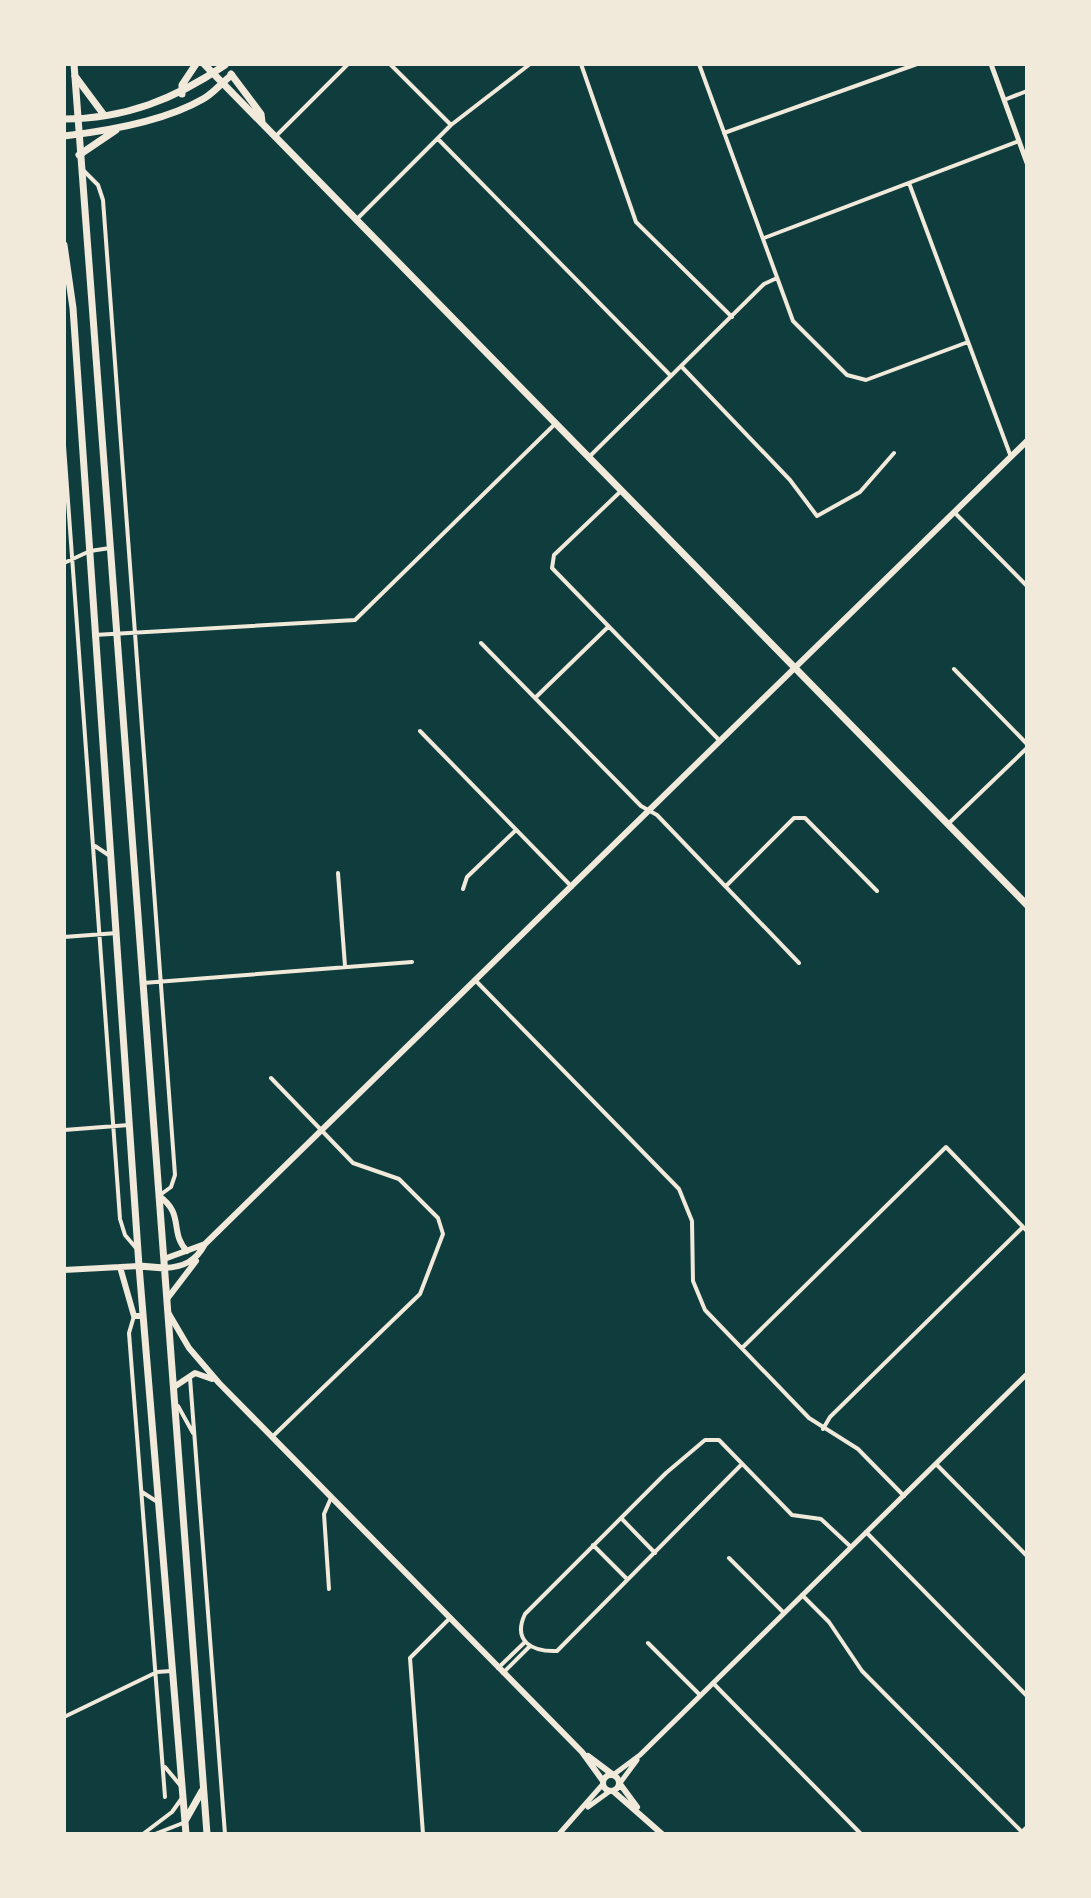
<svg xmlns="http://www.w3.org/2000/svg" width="1091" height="1898" viewBox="0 0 1091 1898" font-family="Arial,sans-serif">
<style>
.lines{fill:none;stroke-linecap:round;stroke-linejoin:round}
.minor{stroke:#f1e9da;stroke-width:4}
.tertiary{stroke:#f1e9da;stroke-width:5}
.secondary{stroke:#f1e9da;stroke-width:6}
.primary{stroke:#f1e9da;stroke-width:7}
.trunk{stroke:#f1e9da;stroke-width:7}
</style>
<rect width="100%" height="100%" fill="#0f3d3e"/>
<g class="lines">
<!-- minor -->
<path class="minor" d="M390 64 451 125
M581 64 636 222 732 317
M699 64 793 321 847 375 866 380 968 342
M1004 100 1027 91
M724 133 917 64
M276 136 348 64
M438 139 671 376
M82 169 98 185 103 200 175 1175 171 1187 160 1195
M909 183 1011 457
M356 220 451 125 530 64
M764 238 1019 141
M681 366 790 480 817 516 860 492 894 453
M64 446 120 1219 125 1235 136 1248
M589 457 764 284 777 278
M621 491 554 555 552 568 720 741
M954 512 1027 586
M64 563 90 551 110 548
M608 627 535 698 641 806 657 815 799 963
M94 635 355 620 555 424
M481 643 535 698
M954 669 1027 744
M420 731 572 887
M948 824 1027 748
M95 846 110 856
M338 873 345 966
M726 886 794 818H805L877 891
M463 889 467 877 516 830
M64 937 117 933
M476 981 679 1189 692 1221 693 1281 705 1310 809 1418 858 1449 904 1496
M143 983 412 962
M271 1078 353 1163 399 1179 438 1218 443 1234 420 1294 272 1437
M64 1130 129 1125
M134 1316 129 1333 165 1797
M742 1348 946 1147 1027 1231
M190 1378 225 1834
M178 1406 193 1433
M823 1429 830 1417 1023 1227
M936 1464 1027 1556
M741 1465 557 1651C533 1652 512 1642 525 1614L666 1473 705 1440H719L792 1515 821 1519 851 1547
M142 1492 159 1503
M621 1518 655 1553
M866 1532 1027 1696
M593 1545 627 1579
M729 1558 784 1613
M329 1589 324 1514 331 1498
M802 1595 829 1622 862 1671 1022 1832
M648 1643 700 1695
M498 1668 524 1643
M503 1673 529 1647
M713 1683 861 1834
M64 1717 157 1672 171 1671
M165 1767 180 1785
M143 1834 172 1812 182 1798
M155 1834 183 1823
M423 1834 410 1658 450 1618
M1020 1834 1027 1827"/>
<!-- tertiary -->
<path class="tertiary" d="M991 64 1027 163
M613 1775 640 1755 1027 1374
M620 1783 637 1760
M588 1807 610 1791
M559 1834 603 1784"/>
<!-- secondary -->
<path class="secondary" d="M159 1196C185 1214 169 1233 187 1251
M164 1259 205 1244
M120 1267 134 1316H142
M164 1268C184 1267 196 1261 205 1244L1027 441
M64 1270 139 1266
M167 1299 196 1261
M169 1314 189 1348 219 1383 582 1752 603 1781
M174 1387 195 1373 212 1379
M588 1756 612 1774
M603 1783a8 8 0 1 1 16 0a8 8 0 1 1-16 0Z
M620 1784 637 1807
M613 1791 662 1834"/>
<!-- primary -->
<path class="primary" d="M204 64 1027 905
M231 74 261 114 262 122
M75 76 104 115
M182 94V85L196 64
M64 119C125 119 175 99 225 65
M64 136C107 131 165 121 203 99 214 93 222 82 232 75
M79 155 116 130"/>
<!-- trunk -->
<path class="trunk" d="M74 64 207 1834
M64 245 73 308 139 1266 186 1834
M139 1266 164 1268
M185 1821 202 1791"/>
</g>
<!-- border -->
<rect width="1091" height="1898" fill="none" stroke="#f1e9da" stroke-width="132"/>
</svg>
